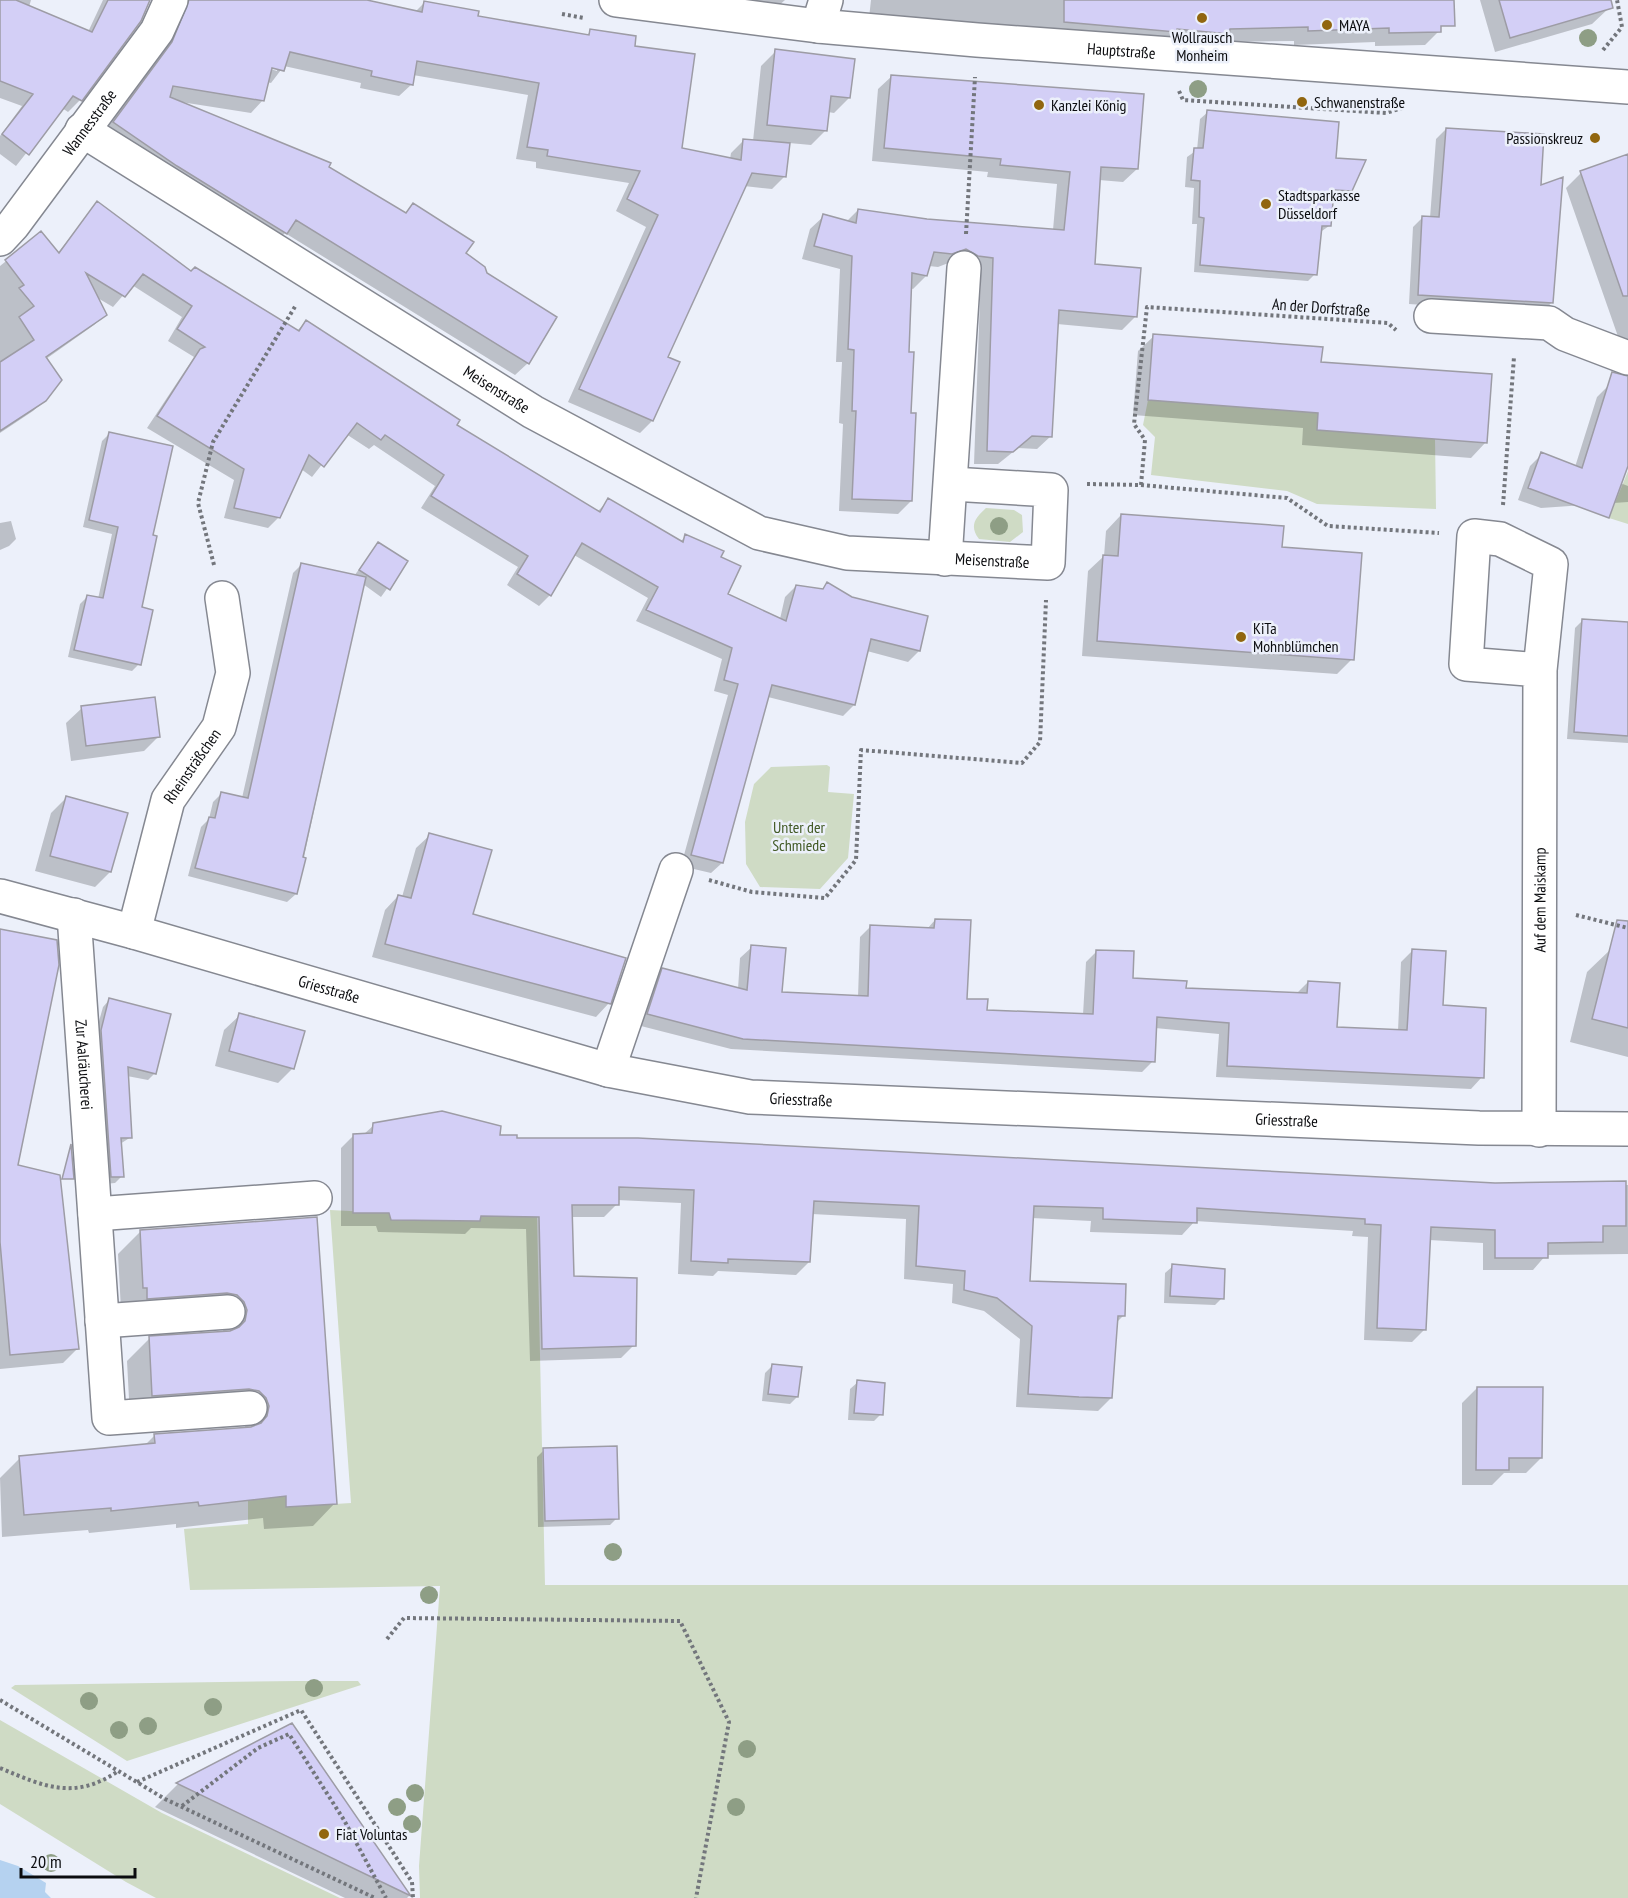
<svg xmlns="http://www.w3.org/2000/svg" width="1628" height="1898" viewBox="0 0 1628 1898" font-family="'PT Sans Narrow',sans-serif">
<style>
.green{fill:#cfdbc5}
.water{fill:#b5d2f0}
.shadow{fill:#0003;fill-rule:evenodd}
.building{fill:#d3cff6;stroke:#9d9ca5;stroke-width:1.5}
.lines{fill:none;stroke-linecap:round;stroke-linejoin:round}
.minor-casing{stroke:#858891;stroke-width:36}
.path{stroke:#73767c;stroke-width:4;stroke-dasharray:3 3;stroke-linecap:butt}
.minor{stroke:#fff;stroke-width:33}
.tree{fill:#8e9e85}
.poi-dot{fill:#91660f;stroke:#ecf0fa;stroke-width:2}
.labels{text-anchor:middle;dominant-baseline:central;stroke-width:5;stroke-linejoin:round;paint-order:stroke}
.poi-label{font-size:16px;fill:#0b0c0f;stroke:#ecf0fa;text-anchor:start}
.street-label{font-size:16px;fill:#0b0c0f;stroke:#ecf0fa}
.park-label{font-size:16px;fill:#425a26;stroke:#ecf0fa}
</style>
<rect width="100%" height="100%" fill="#ecf0fa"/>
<!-- green -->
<path class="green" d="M1148 400 1318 413 1317 430 1435 439 1436 509 1317 504 1287 491 1151 475 1155 437 1143 425Z
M1628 471V524L1609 518Z
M986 508 1014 510 1022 515 1023 532 1010 542 979 539C969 526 975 518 986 508Z
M827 765 830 767 828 792 854 794 848 858 820 889 760 887 746 864 745 822 754 784 771 767Z
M330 1210 389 1213 391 1220 480 1221 481 1216H537L545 1585H1628V1898H420L419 1866 440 1586 190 1590 184 1529 248 1524V1500L284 1471 287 1507 351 1503Z
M298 1681H358L361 1685 127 1761 11 1688 15 1685Z
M0 1720 162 1813 340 1898H156L126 1882 0 1804Z"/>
<!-- water -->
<path class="water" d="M0 1860 18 1866 46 1883 45 1892 51 1898H0Z"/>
<!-- shadow -->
<path class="shadow" d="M0 0H31L29 7 88 32 103 0H150L139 21 80 100 68 112 62 108 16 166 0 154V136L22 106 0 98Z
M172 0H360L415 12 425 2 477 17 586 36 591 31 634 48 680 149 730 159 731 153 743 141H753L761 66 776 51 849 98 834 113 828 112 826 130 811 145 789 143 785 176 772 189 744 186 666 358 678 363 652 421 640 433 568 402 646 227 616 211 629 183 536 168V162L516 159 528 95 413 75 412 84 399 96 360 88 361 83 284 66 271 83 267 82 263 100 251 113 181 102 326 167 404 214 413 205 486 274 555 317 528 363 515 375 285 233 273 245 102 135 162 53 178 12ZM264 67 277 68V71Z
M698 0H785L776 8Z
M871 0H1440L1439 31 1425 45 1375 46V42L1294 45V41L1218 42 869 18Z
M1480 0H1605L1608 9 1592 24 1495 52Z
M892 76 1137 169 1123 182 1099 180 1093 266 1135 317 1122 330 1057 324 1051 436 1037 449 1018 448 998 464H974L981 271 964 269 951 262 938 267 929 266 926 276 913 289 910 288 907 353 911 501 898 514 839 511 843 424 839 423 842 362H836L840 269 802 259 810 229 824 216 846 222 858 210 927 221 1053 230 1057 184 987 177 988 172 872 161 878 89Z
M1208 112 1334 160 1351 190 1344 198 1332 197 1329 226 1319 233 1315 274 1308 281 1194 272 1197 224H1192L1194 188 1185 187 1187 157 1197 150 1200 119Z
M1446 129 1539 187 1552 302 1542 313 1409 304 1413 227 1423 217 1430 218 1436 139Z
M1628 159V365L1566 188 1581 173Z
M97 203 191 273 297 331 306 321 454 425 597 512 609 500 680 542 686 536 719 558 726 595 780 619 785 597 796 586 821 590 828 583 919 651 908 662 867 651 854 705 843 716 768 697 722 863 711 873 681 866 728 695 714 691 722 659 636 621 648 598 574 555 550 595 539 606 507 585 518 567 421 508 435 486 374 445 369 449 346 434 312 477 301 469 279 517 268 528 224 518 234 480 147 428 194 357 168 341 182 317 132 285 113 307 96 297 105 315 94 325 46 359 45 400 33 411 0 433V266L41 233 57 254Z
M1154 336 1486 442 1471 458 1302 445 1303 428 1133 415 1138 351Z
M1609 385 1628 391V462L1620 483 1628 486V502L1541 508 1518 500 1530 466 1542 454 1575 467 1597 397Z
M109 434 151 536 140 608 139 664 132 671 68 657 80 604 88 596 98 599 112 534 83 527 102 441Z
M1121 515 1352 659 1337 674 1082 656 1088 571 1104 556 1106 531Z
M11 521 16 539 9 546 0 550V523Z
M378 544 406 562 381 597 363 584 296 894 287 902 188 876 201 827 209 819 213 802 222 793 242 798 293 573 301 565 354 576Z
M1583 620 1628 623V743L1567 739 1575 628Z
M82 708 159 736 144 751 71 761 66 723Z
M66 798 110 872 95 887 35 871 51 813Z
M430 835 472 915 609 1003 596 1017 372 957 385 910 398 896 402 897 416 848Z
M935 920 965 1000 986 1011 1083 1015 1086 962 1097 951 1132 980 1185 989 1296 994 1308 982 1336 1029 1398 1031 1401 962 1412 951 1482 1077 1471 1089 1216 1077 1219 1034 1155 1028 1153 1061 1142 1072 731 1049 637 1025 652 981 663 970 738 989 740 958 752 947 780 994 858 997 860 937 871 926 927 929Z
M1611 949 1628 953V1057L1570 1042 1587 972Z
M0 999 16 1166 78 1348 63 1363 0 1369Z
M110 999 155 1073 148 1080 127 1076 131 1137 120 1144 122 1176 115 1183 104 1184 94 1039 103 1007Z
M240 1015 293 1068 278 1083 215 1066 224 1030Z
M374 1125 516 1140 1495 1184 1628 1185V1254L1546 1255 1533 1270H1483V1243L1429 1240 1425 1329 1412 1342 1364 1340 1368 1237 1352 1236 1353 1231 1195 1221 1182 1235 1090 1232 1091 1221 1032 1218 1029 1282 1124 1315 1116 1323 1111 1398 1098 1411 1016 1407 1020 1339 984 1311 952 1303 953 1284 904 1279 906 1219 812 1214 809 1262 796 1275 718 1271 713 1276 678 1274 681 1203 617 1200V1204L604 1217H571L572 1278 634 1345 621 1358 530 1361 526 1229 471 1228 465 1234 378 1232 376 1226H341V1148L354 1135H363Z
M315 1218 335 1503 313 1526 264 1529 263 1518 176 1528V1524L89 1533 88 1530 2 1537 0 1478 20 1458 144 1446 155 1435 246 1429 243 1421 130 1418 127 1361 150 1338 224 1333 221 1325 121 1310 118 1254 141 1231Z
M1173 1266 1222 1298 1215 1305 1164 1303 1165 1273Z
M772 1366 797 1397 790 1404 762 1401 765 1373Z
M858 1382 881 1414 874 1421 848 1420 850 1389Z
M1477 1388 1541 1458 1526 1473H1504L1492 1485H1462V1403Z
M544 1450 617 1518 610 1525 538 1527 537 1457Z
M291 1724 409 1896 407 1898H345L155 1807 177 1785Z"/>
<!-- building -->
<path class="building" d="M0 0H16L92 32 108 0H150L141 21 82 101 73 96 29 155 2 134 33 94 0 81Z
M189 0H367L422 12 424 1 479 11 478 16 589 35 590 29 636 36 635 46 695 54 682 148 741 160 743 139 790 143 786 177 752 173 668 357 680 362 653 421 579 389 658 215 627 199 640 171 547 156 548 150 527 147 539 83 417 61 413 85 371 76 372 71 290 52 284 71 272 68 264 101 173 86 170 97 331 163 329 167 406 213 413 203 474 242 466 253 485 267 487 273 557 317 529 364 296 220 287 234 177 166 113 122 172 42Z
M1064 0H1454L1455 26H1441V32L1389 33V28L1308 31V27L1230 29 1229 34 1177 29 1176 32 1064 22Z
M1499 0H1611L1613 8 1510 38Z
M775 49 855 59 850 98 831 96 827 131 767 125Z
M891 75 1144 94 1138 169 1101 167 1095 264 1141 268 1137 317 1059 310 1052 437 1032 436 1013 452 987 451 993 258 978 256 966 249 952 254 934 252 927 276 912 273 909 352H914L911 413H916L912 501 852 499 856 411H852L854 350 848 349 852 256 814 246 823 214 856 223 858 209 927 219 1064 230 1070 172 1000 165 1001 159 884 148Z
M1207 110 1339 122 1336 158 1366 160 1352 191 1334 190 1331 226H1322L1317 275 1200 265 1204 218 1199 217 1200 181 1191 180 1194 148H1203Z
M1446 128 1544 134 1541 185 1563 177 1553 303 1418 295 1422 216 1439 217Z
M1628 154V296H1623L1580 171Z
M97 201 191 271 195 267 299 331 306 320 460 420 457 425 600 512 608 498 683 542 685 534 724 551 721 557 741 566 728 594 786 621 796 585 823 589 827 582 852 597 928 616 920 651 871 639 855 705 772 685 723 863 691 855 738 684 724 680 732 648 646 610 658 587 582 543 551 596 517 574 528 556 431 496 444 475 385 435 381 440 357 423 324 467 309 455 280 518 234 508 244 469 157 416 200 349 205 347 177 329 192 306 143 274 125 297 86 273 107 315 46 357 62 380 46 401 0 431V362L34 340 19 317 34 306 19 288 24 285 5 260 41 231 59 253Z
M1153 334 1323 347 1321 362 1492 374 1487 443 1317 430 1318 413 1148 400Z
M1612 372 1628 376V466L1609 518 1528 488 1541 452 1582 468Z
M109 432 173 446 153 535 157 536 142 607 153 610 141 665 74 650 87 595 103 598 118 527 89 520Z
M1121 514 1284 526 1282 547 1362 553 1354 660 1097 641 1103 555 1118 556Z
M378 542 408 561 390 590 359 570Z
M301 563 366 577 303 857 306 858 297 894 195 868 209 817 215 818 221 792 248 798Z
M1582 619 1628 622V736L1574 732Z
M155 697 160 737 86 746 81 706Z
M66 796 128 813 111 872 50 856Z
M429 833 492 850 473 914 626 958 611 1004 385 944 398 895 411 898Z
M935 919 971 920 967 999H988L987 1010 1093 1014 1096 950 1134 951 1133 978 1187 981 1186 988 1307 993 1308 981 1340 983 1337 1027 1407 1030 1412 949 1446 951 1443 1005 1486 1008 1484 1078 1227 1066 1229 1023 1157 1017 1155 1062 743 1039 647 1014 662 968 747 990 751 945 786 948 782 992 868 996 870 925 934 928Z
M1617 920 1628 921V1028L1592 1019Z
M0 929 57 940 59 965 18 1165 60 1175 79 1349 10 1355 0 1242Z
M109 998 171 1014 156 1074 128 1067 132 1138H121L124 1177H111L101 1030Z
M239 1013 305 1031 294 1069 229 1051Z
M442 1111 501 1126 500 1135H517V1138H638L1495 1183 1626 1181V1226H1603V1242L1548 1243V1258H1495V1230L1431 1227 1426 1330 1377 1328 1381 1225 1365 1224V1219L1197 1208V1223L1103 1219V1208L1034 1206 1030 1281 1126 1284 1125 1316H1118L1112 1398 1079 1397 1028 1394 1032 1326 997 1298 964 1290 965 1271 916 1266 919 1206 814 1201 810 1262 728 1259V1263L691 1261 694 1190 619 1187V1205H572L574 1276 637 1278 636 1346 542 1349 539 1217 481 1216 480 1221 391 1220 389 1213H353V1134L372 1133 373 1123Z
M71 1144 74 1179H62Z
M317 1217 337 1504 286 1507V1496L199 1506 198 1502 111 1511V1508L24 1515 19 1456 155 1443 154 1434 251 1427 261 1423 267 1416 269 1406 266 1398 259 1391 249 1389 152 1396 149 1336 230 1331 239 1327 245 1321 247 1310 244 1302 237 1295 227 1293 147 1299V1288H143L140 1230Z
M1172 1264 1225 1269 1224 1299 1170 1296Z
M772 1364 802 1367 798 1397 768 1394Z
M857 1380 885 1383 883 1415 854 1413Z
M1477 1387H1543L1542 1458H1509V1470H1476Z
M617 1446 619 1519 545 1521 543 1448Z
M292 1723 411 1896 176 1783Z"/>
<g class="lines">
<defs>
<g id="minor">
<path id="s1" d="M616 0 818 26 977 40 1628 87"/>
<path d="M818 26 826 0"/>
<path id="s2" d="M82 130 533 412 759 533 847 553 1048 563 1051 490 952 484"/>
<path id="s3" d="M0 239 13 225 157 31 171 0"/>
<path d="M1431 316 1549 323 1565 334 1628 358"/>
<path d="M945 559 964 268"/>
<path id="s4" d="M0 896 134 932 608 1070 750 1097 1479 1128 1628 1129"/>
<path id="s5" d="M74 915 109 1418 250 1408"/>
<path id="s6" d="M134 932 168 800 219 727 233 673 222 598"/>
<path d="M608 1070 676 870"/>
<path id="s7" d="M1539 1130 1540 670 1551 564 1500 539 1474 536 1466 664 1540 670"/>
<path d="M95 1214 315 1198"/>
<path d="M102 1321 228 1312"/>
</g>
</defs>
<!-- minor casing -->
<use href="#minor" class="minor-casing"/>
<!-- path -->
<path class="path" d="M562 14 584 18
M1603 50 1622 27 1617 0
M1179 91 1183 100 1386 113 1402 108
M966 234 975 77
M1087 484 1141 485 1287 498 1328 526 1439 533
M1141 485 1145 440 1134 424 1147 307 1388 323 1396 330
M1503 505 1514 357
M214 565 198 503 213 442 296 305
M709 880 752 892 825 898 856 860 861 750 1022 763 1040 742 1046 600
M1576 915 1628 928
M387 1639 404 1618 680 1621 729 1722 696 1898
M0 1700 165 1799 375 1898
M0 1768C45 1787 74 1800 117 1772
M137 1782 301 1710 412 1882 413 1898
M182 1806 258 1748 289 1734 344 1820 386 1898"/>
<!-- minor -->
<use href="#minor" class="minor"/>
</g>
<!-- trees -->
<g class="tree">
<circle cx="1588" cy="38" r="9"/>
<circle cx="1198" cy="89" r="9"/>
<circle cx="999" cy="526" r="9"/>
<circle cx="613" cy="1552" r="9"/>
<circle cx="429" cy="1595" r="9"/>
<circle cx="314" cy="1688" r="9"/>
<circle cx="89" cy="1701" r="9"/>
<circle cx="213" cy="1707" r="9"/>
<circle cx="148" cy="1726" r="9"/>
<circle cx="119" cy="1730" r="9"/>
<circle cx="747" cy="1749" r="9"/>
<circle cx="415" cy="1793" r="9"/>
<circle cx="397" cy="1807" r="9"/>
<circle cx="736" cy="1807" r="9"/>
<circle cx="412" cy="1824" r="9"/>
<circle cx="51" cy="1863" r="9"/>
</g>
<!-- markers -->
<g class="poi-dot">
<circle cx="1202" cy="18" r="6"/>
<circle cx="1327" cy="25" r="6"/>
<circle cx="1302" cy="102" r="6"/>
<circle cx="1039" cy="105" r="6"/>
<circle cx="1595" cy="138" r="6"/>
<circle cx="1266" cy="204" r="6"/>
<circle cx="1241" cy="637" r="6"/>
<circle cx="324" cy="1834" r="6"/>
</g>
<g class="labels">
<!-- poi labels -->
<g class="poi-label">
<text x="1339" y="25">MAYA</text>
<text x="1202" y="37" text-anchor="middle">Wollrausch<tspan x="1202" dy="18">Monheim</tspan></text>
<text x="1314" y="102">Schwanenstraße</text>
<text x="1051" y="105">Kanzlei König</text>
<text x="1583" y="138" text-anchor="end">Passionskreuz</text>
<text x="1278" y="195">Stadtsparkasse<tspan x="1278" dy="18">Düsseldorf</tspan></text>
<text x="1253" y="628">KiTa<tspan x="1253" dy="18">Mohnblümchen</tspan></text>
<text x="336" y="1834">Fiat Voluntas</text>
</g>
<!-- street labels -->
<g class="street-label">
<text stroke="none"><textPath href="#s1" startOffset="508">Hauptstraße</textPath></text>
<text stroke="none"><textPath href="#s3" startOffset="147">Wannesstraße</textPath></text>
<text transform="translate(1321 307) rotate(4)">An der Dorfstraße</text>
<text stroke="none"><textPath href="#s2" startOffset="489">Meisenstraße</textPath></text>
<text stroke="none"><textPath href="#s2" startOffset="1024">Meisenstraße</textPath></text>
<text stroke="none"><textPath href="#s6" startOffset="178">Rheinsträßchen</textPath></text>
<text stroke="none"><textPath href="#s7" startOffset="230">Auf dem Maiskamp</textPath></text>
<text stroke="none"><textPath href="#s4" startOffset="342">Griesstraße</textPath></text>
<text stroke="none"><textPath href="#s5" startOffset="150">Zur Aalräucherei</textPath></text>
<text stroke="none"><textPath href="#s4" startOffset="828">Griesstraße</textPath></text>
<text stroke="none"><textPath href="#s4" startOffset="1314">Griesstraße</textPath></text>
</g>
<!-- park labels -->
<g class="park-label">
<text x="799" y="827">Unter der<tspan x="799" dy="18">Schmiede</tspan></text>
</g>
</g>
<!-- scale -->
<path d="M21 1868v9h114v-9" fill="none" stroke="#0b0c0f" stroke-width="3"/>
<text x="30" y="1868" font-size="18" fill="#0b0c0f" stroke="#ecf0fa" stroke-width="4.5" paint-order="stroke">20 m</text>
</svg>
